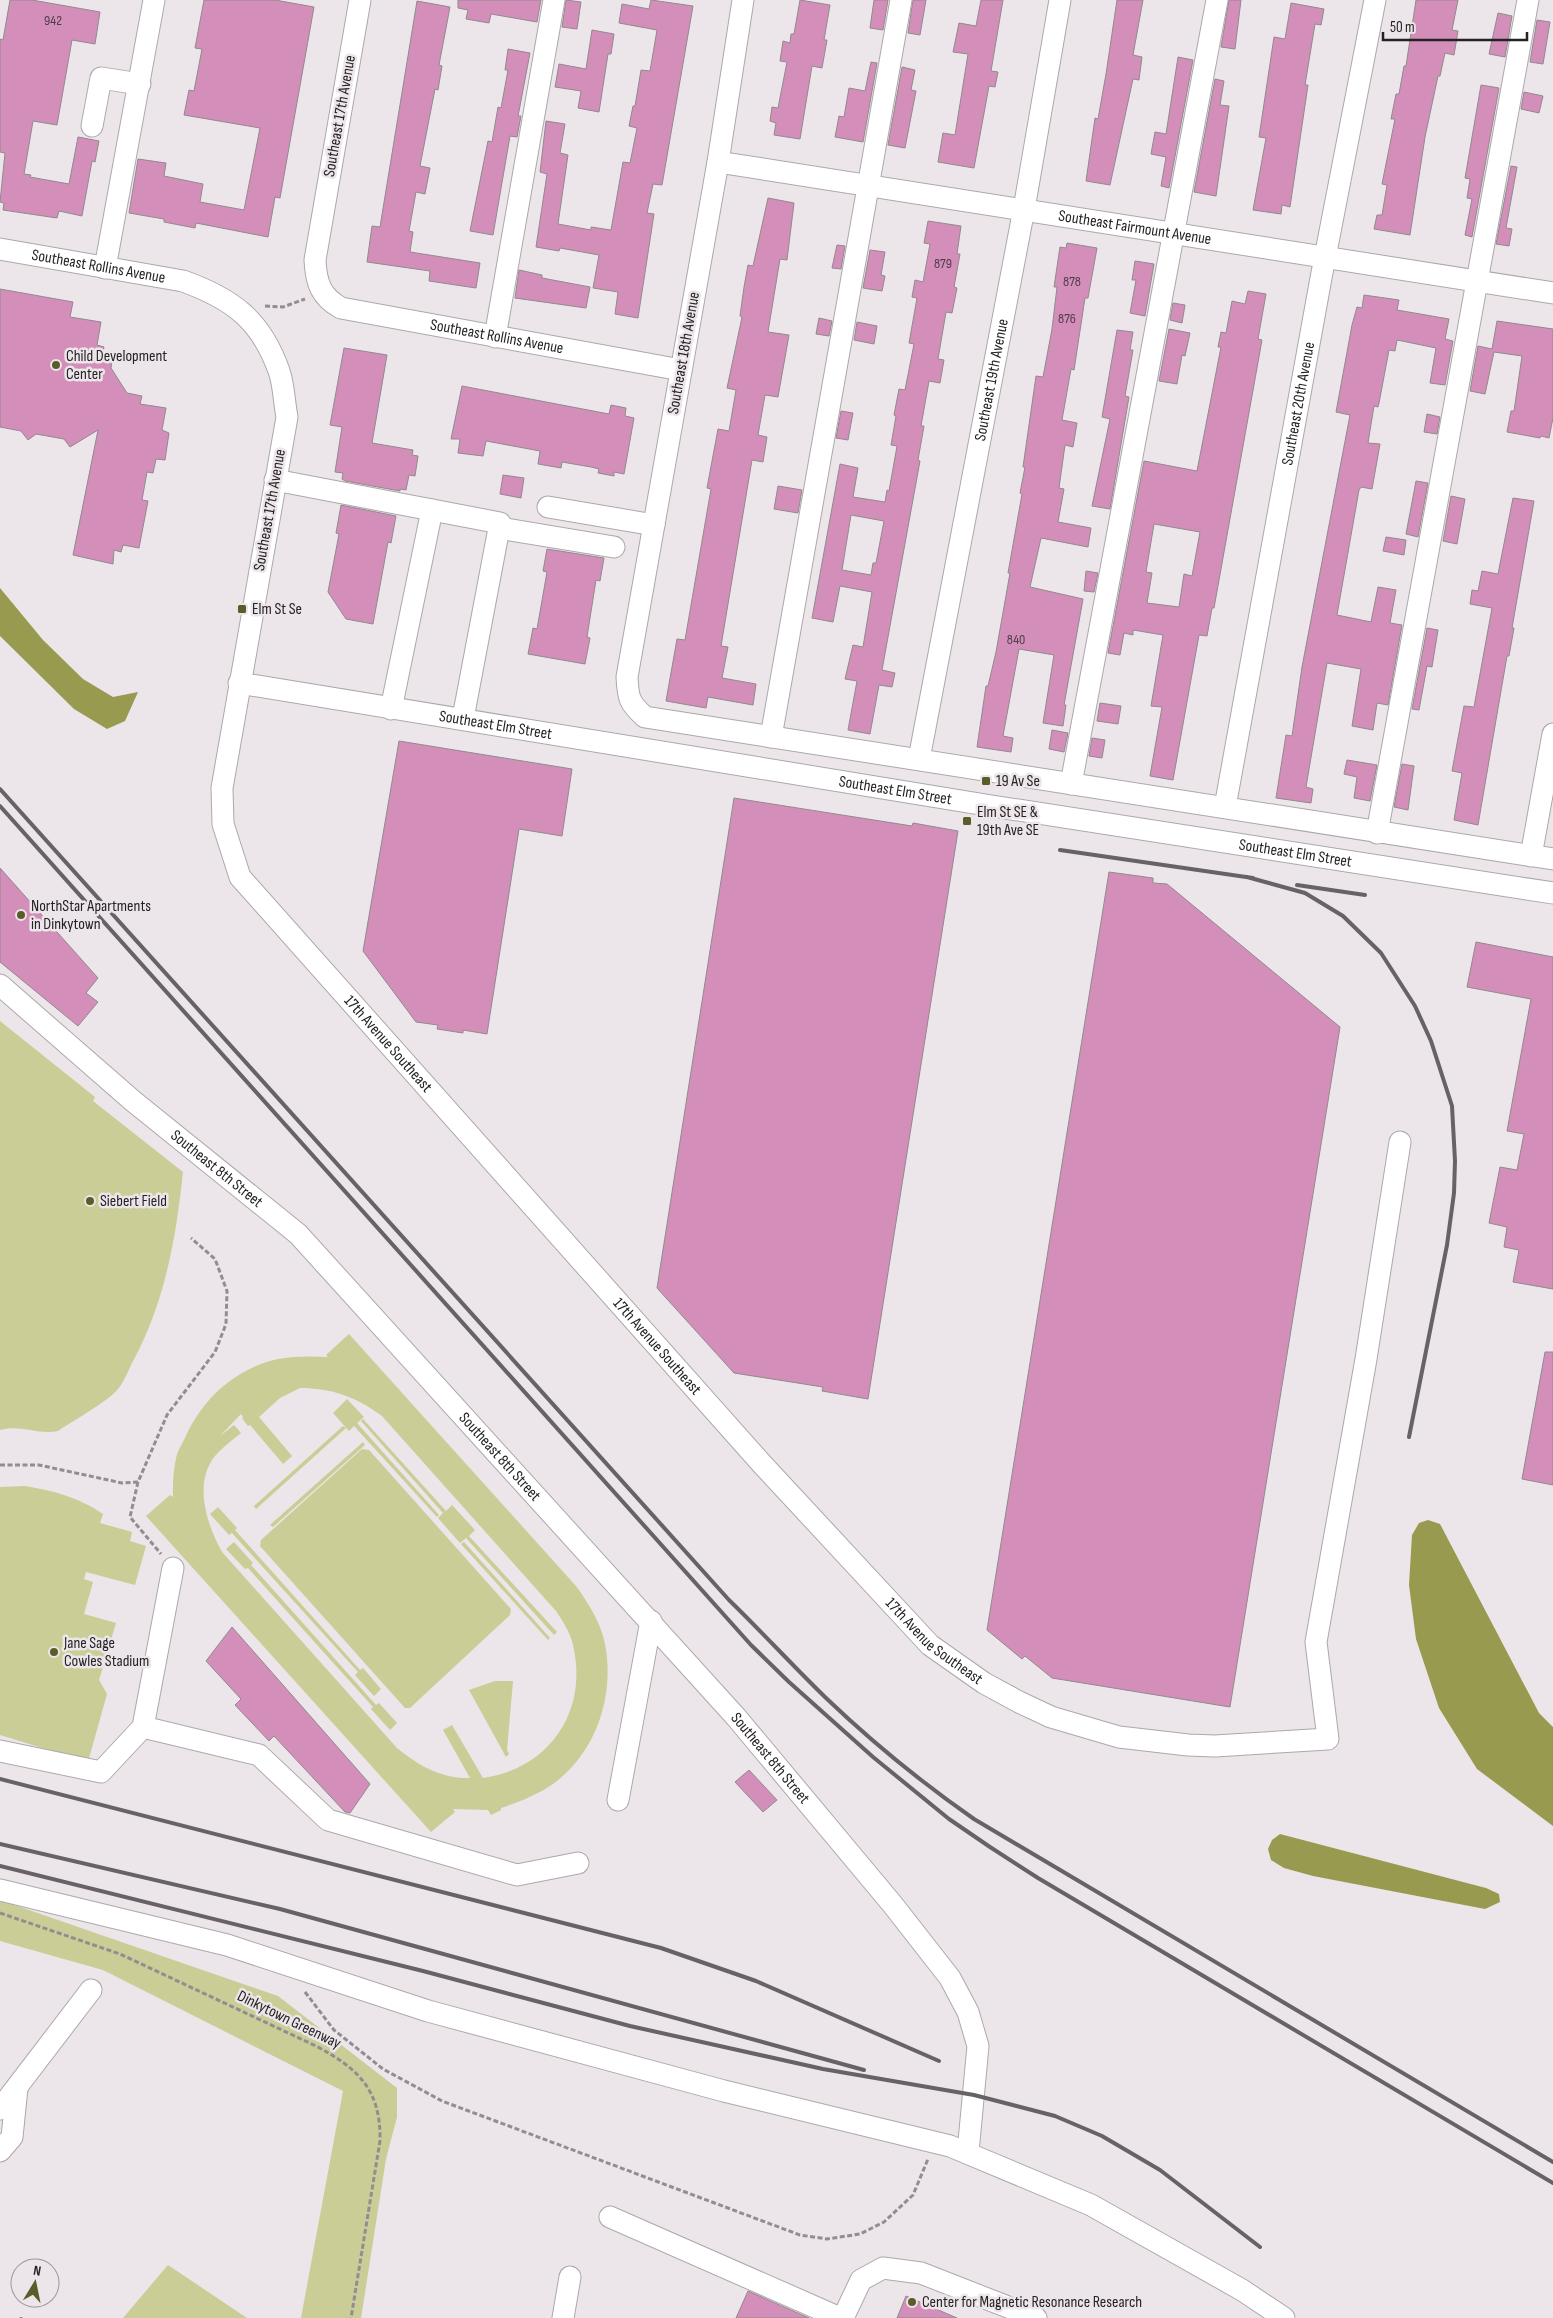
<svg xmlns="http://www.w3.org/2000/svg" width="1553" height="2318" viewBox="0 0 1553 2318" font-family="'Sofia Sans Condensed',sans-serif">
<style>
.green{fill:#cacd96;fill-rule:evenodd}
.water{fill:#989b4f}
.building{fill:#d38eba;stroke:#908a8d;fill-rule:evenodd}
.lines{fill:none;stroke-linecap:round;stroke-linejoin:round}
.minor-casing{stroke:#ada8ab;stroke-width:23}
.path{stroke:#928d90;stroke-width:3;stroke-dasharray:5 2.5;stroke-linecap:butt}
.minor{stroke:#fff;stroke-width:21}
.rail{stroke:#676265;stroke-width:4}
.poi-dot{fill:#5a5c29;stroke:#ece5e9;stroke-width:2}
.labels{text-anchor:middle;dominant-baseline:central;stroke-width:5;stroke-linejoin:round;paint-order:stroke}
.number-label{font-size:14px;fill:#503d4a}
.street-label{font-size:16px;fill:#252224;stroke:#ece5e9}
.poi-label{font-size:16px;fill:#252224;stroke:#ece5e9;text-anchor:start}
</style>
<rect width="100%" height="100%" fill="#ece5e9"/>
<!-- green -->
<path class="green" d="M0 1021 95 1097 93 1101 183 1172C176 1238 165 1303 132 1363 128 1371 124 1382 118 1389 110 1400 71 1422 58 1431 38 1435 19 1424 0 1430Z
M349 1334 576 1586C589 1604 601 1623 605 1644 615 1696 596 1753 553 1784 537 1795 519 1802 501 1808V1810L491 1815 488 1810 453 1809 455 1812 431 1832 146 1516 170 1495 173 1497C173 1484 173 1471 176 1459 177 1452 182 1444 185 1438 202 1399 236 1368 278 1359 294 1356 311 1356 328 1357L326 1355ZM300 1388C332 1388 356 1397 382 1416L556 1611C564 1623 572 1635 574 1650 587 1714 547 1769 483 1778L452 1725 443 1730 470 1778C442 1779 419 1766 397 1748L222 1552C207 1525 193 1483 215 1456 222 1448 232 1440 241 1433L234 1425 220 1436 241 1414 243 1417 242 1418 248 1426 250 1425 283 1464 292 1456 259 1417 280 1398Z
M347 1399 364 1417 357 1423 439 1515 437 1517 354 1426 349 1431 333 1413Z
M363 1419 446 1511 452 1505 475 1530 469 1536 557 1632 554 1635 466 1538 460 1543 438 1518 443 1513 361 1421Z
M343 1426 346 1428 256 1509 254 1506Z
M363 1442 365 1445 273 1527 270 1525Z
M362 1449 369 1450 511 1609 510 1615 410 1708H405L260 1546 261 1540Z
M25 1486C54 1491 78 1497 103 1514L100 1523 132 1532 130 1541 146 1546 135 1585 86 1572 84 1579 93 1582 84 1614 116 1623 99 1680 107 1694 88 1762 0 1735V1487Z
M218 1507 237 1528 235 1530 360 1670 363 1668 381 1689 374 1696 355 1675 358 1672 232 1533 229 1535 210 1514Z
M234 1542 253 1563 251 1565 376 1705 379 1703 397 1723 390 1730 371 1709 373 1707 248 1568 245 1569 226 1549Z
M464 1542 550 1638 548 1640 461 1544Z
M495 1681H513L507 1750 509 1754 506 1757 469 1690Z
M0 1900 278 1996 397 2088V2117L386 2159 361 2318H301L343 2091 103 1970 0 1941Z
M168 2265 247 2318H123Z"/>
<!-- water -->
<path class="water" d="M0 588 43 640 83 679 113 697 138 692 125 721 107 729 74 709 0 636Z
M1428 1520 1440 1524 1539 1713 1553 1727V1826L1477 1769 1439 1708 1416 1639 1409 1585 1412 1535 1419 1523Z
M1280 1834 1486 1888 1499 1894 1500 1902 1485 1909 1313 1876 1284 1868 1271 1860 1268 1849 1272 1840Z"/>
<!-- building -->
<path class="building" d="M10 0H32L100 12 95 44 72 40 57 125 33 121 24 174 31 175 30 177 69 184 78 137 99 141 95 162 92 161 82 216 59 211 57 218 3 210 4 203 0 202 5 153 0 152V39L3 40Z
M204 0H275L314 7 280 198 275 197 268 237 196 223 195 228 164 222V219L129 213 138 159 166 163 164 176 203 184 200 202 244 210 260 128 184 115 189 90 194 91 202 49 195 48Z
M458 0H541L537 22 491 14 489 23 466 19 468 10 458 8Z
M566 0 581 2 577 29 562 27Z
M651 0 693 6 662 185 653 184 647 213 654 214 638 318 615 314 618 292 593 288 599 255 560 248 559 251 536 247 547 174 540 172 546 121 565 124 560 153 568 155 558 224 591 230V227L611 230 623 162 630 163 637 128 629 126 633 106H635L641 70 650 71 657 30 619 23 622 4 649 9Z
M800 0 830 5 824 40H827L822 68 812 66 800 139 774 135 776 123 770 121 772 107 778 108 787 62 780 61 783 41 790 43 791 34H794Z
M874 0H888L883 30 870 28Z
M913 0H926L920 35 908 33Z
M981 0H1003L991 71 998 72 995 87 989 86 974 168 938 162 943 133 955 135 968 54 953 52 959 23 976 26Z
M1117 0H1143L1133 55 1142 57 1139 80 1133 79 1110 185 1086 181 1095 118 1098 119 1106 74Z
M1229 0H1241L1235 49 1221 47Z
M1416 0H1458L1452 30 1458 31 1454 55 1445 53 1440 76H1438L1425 137 1410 235 1374 229 1377 215H1382L1387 185 1382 184 1395 119H1391L1396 94H1399L1404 66H1406Z
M417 1 450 7 439 65 442 66 438 90 435 89 420 166 430 168 425 194 416 192 409 231 413 232 410 252 480 263 476 288 429 281 430 271 367 262 372 226 380 227Z
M1291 3 1324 9 1321 25 1315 24 1305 85H1308L1290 207 1282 205 1281 214 1253 210 1266 138 1259 137 1274 37 1285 39Z
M1498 13 1512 16 1505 57 1489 54Z
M1537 20 1550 22 1543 64 1530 62Z
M592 30 614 34 611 54H608L599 112 578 108 581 91 555 87 559 64 586 69Z
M508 49 530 53 519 111 518 116H521L517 137 510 136 493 235 470 231 488 141 492 142 498 107 501 108 508 70H505Z
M1178 57 1193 60 1169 188 1161 186 1166 157 1151 154 1155 132 1166 134Z
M871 62 877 63 863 142 835 137 839 116 844 117 849 88 865 91Z
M902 67 915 70 911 90 916 91 905 148 888 145Z
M1215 79 1224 81 1220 105 1229 106 1216 196 1194 192Z
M1481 85 1499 88 1472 237 1465 235 1472 199 1467 198 1470 179 1465 178Z
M1524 92 1543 96 1539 113 1521 109Z
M1511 166 1517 167 1506 228 1512 229 1509 246 1496 244Z
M768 198 794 203 787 260 780 259 768 332 789 335 778 397 765 395 758 435 767 437 763 462 752 460 721 646 728 647 722 678 756 684 753 705 708 697 706 708 666 701 677 639 685 640 711 489 707 488 718 429 729 431 736 390 727 388 742 317 740 316 744 287 748 265 753 266Z
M928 221 961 226 957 254H960L954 287 957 288 952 313 946 312 938 359 944 360 940 383 929 381 921 426H924L918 460 920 461 882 670 895 673 892 687 879 685 870 734 848 730 857 681 845 679 853 645 863 647 872 592 840 586 833 622 812 618 840 464 858 468 853 497 885 502 887 490 889 491 897 446 891 445 896 416 894 415 899 389 905 390 914 344 909 343 917 298 912 297 915 280 923 282 930 244 924 243ZM851 515 884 521 876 563H873L871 575 842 570Z
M1067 243 1097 248 1088 298H1085L1074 370 1071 369 1062 420 1077 423 1073 447 1065 445 1059 488 1064 489 1058 522 1091 528 1088 547 1041 538 1030 587 1083 599 1064 705H1066L1063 726 1043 723 1054 655 1019 649 1003 736 1013 738 1011 752 977 747 986 686H988L996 652 1010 573H1008L1022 494 1020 493 1025 467H1023L1036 376 1043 377 1052 329 1057 287H1054L1060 247 1066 248Z
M837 245 845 246 841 269 832 268Z
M870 250 885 252 881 275 885 276 882 291 863 288Z
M1135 261 1154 264 1145 316 1130 313 1136 280H1132Z
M519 270 542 275V278L590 287 586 308 515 298Z
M0 289 73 302 70 317 101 322 97 345 104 347 101 359 112 361 111 368 127 393 142 396 140 404 166 408 162 430 169 433 165 460 156 459 153 473 147 472 142 500 148 501 139 548 123 545 121 552 114 550 113 564 73 555 98 430 70 447 64 439 36 434 28 440 21 431 0 427Z
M1248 291 1266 294 1258 339 1262 340 1214 608H1212L1207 636 1199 635 1173 780 1150 776 1162 707 1151 706 1163 635 1133 630V635L1124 633 1120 655 1108 653 1144 461 1197 471 1221 347H1218L1221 332 1226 333 1232 301 1245 304ZM1154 524 1200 532 1192 576 1184 574 1179 607 1147 603 1152 573 1146 572Z
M1364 295 1399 300 1397 310 1449 319 1445 339 1453 341 1445 385 1430 383 1436 348 1397 340 1395 351 1389 350 1379 403 1378 407 1374 406 1368 443 1380 444 1372 489 1361 487 1359 490 1337 615 1371 622 1378 587 1396 590 1390 623 1402 625 1388 705 1377 703 1373 730 1352 726 1361 669 1327 663 1306 787 1313 789 1311 803 1276 798 1286 735 1292 736 1302 667 1350 415 1336 412 1352 325 1357 307 1362 308Z
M1173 303 1185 305 1182 323 1170 320Z
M819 318 832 321 829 336 816 334Z
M1497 321 1553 329V418L1549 438 1541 436 1540 438 1507 432 1511 411H1514L1522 356 1494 352 1485 394 1470 391 1478 346 1492 349Z
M857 322 877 326 874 344 854 340Z
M1169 329 1190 333 1185 356 1182 355 1177 384 1159 381Z
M1117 330 1133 332 1130 350H1133L1125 396 1129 397 1110 509 1092 506 1110 419 1102 417Z
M344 348 387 355 372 443 413 450 412 455 418 456 415 476 409 475 406 490 400 489V491L345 481 342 479 343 473 335 472 342 427 330 425Z
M462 386 609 414 611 405 626 408 625 416 634 418 624 474 614 472V476L598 473 599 469 591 467 562 462 561 468 538 464 540 451 486 441 483 456 458 453 460 439H451Z
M841 411 853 413 848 440 836 438Z
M1427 414 1440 417 1437 434 1424 432Z
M503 475 524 478 521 498 500 494Z
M1416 481 1428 483 1418 537 1406 534Z
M778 486 802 490 798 513 774 509Z
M1451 496 1465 499 1457 544 1443 541Z
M1513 498 1534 501 1512 628H1514L1509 656H1507L1478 825 1454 820 1462 773 1452 771 1464 706 1474 707 1492 608 1470 604 1472 590 1478 591 1482 571 1498 574Z
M341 505 396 516 391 543 388 542 373 624 346 619 328 592 339 534 336 533Z
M1386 537 1406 540 1404 555 1383 551Z
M547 549 604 558 600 581 596 580 587 637 590 638 585 664 528 654 533 628 537 629 547 572 543 571Z
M1086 571 1098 573 1094 592 1084 591Z
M1427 628 1438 630 1432 667 1427 666 1419 710 1412 709Z
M1100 703 1121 706 1118 724 1097 721Z
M1052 730 1068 733 1064 752 1049 749Z
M1092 738 1105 740 1102 758 1089 756Z
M399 741 572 769 562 836 519 829 487 1034 463 1030V1033L437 1029 438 1025 416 1022 363 951Z
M1347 760 1377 765 1370 801 1354 798 1357 777 1344 774Z
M1402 764 1414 766 1408 810 1394 807Z
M734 798 912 826 913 823 958 831 868 1399 822 1391 823 1387 734 1373 657 1288Z
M0 868 98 978 86 993 98 1002 78 1026 0 962Z
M1109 872 1153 878V883L1167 884 1340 1027 1230 1707 1052 1678 1025 1656 1022 1659 987 1630Z
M1476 942 1553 957V1289L1513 1282 1519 1250 1504 1247 1507 1227 1489 1223 1500 1167 1517 1170 1524 1134 1507 1131 1531 999 1467 987Z
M1545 1352H1553V1485L1522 1479Z
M232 1627 370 1784 350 1813 345 1812 274 1736 269 1741 235 1705 241 1699 206 1661Z
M749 1770 777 1800 763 1812 735 1782Z
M748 2291 809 2318H736Z
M906 2296 957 2318H897Z"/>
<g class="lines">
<defs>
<g id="minor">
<path id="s1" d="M360 0 315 260C316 283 321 297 341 308L681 370"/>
<path d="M743 0 718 162 627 677C628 698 629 703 645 717L1553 859"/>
<path d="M92 126 101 78 140 84"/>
<path id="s2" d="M718 162 1553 293"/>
<path id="s3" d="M0 249 183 281C233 299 261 320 279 371 284 385 284 402 287 417L222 788 223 824 240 877 762 1464 930 1645 984 1683 1019 1702 1051 1717 1119 1737 1188 1745 1215 1746 1328 1739 1316 1642 1366 1359 1400 1142"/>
<path d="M105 268 154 0"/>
<path d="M495 337 554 0"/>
<path d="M275 480 500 523 463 718"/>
<path d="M548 507 654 525"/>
<path d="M499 528 614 547"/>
<path id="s4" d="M239 683 992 806 1553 893"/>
<path d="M391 709 432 510"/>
<path d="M771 737 901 0"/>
<path id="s5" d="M919 759 1024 209 1060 0"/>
<path d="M1071 784 1217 0"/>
<path id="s6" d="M1225 807 1321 278 1375 0"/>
<path d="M1377 833 1528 0"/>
<path d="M1531 856 1553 734"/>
<path id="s7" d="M0 985 133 1101 298 1234 736 1717 893 1905 950 1978 968 2012 978 2046 968 2152"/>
<path d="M143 1727 173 1568"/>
<path d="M0 1751 101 1772 143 1727 259 1755 328 1820 517 1875 578 1863"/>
<path d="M618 1800 651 1621"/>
<path d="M0 1890 227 1945 428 2011 724 2091 950 2146 1091 2205 1242 2290 1284 2318"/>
<path d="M0 2109 91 1990"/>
<path d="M0 2151 12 2137 17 2088"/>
<path d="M610 2217 840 2318"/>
<path d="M563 2318 570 2277"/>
<path d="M843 2318 861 2280 883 2268 921 2273 1036 2318"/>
</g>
</defs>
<!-- minor casing -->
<use href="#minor" class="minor-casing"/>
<!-- path -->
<path class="path" d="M265 306 283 307 305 299
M0 1465H39L122 1483 138 1482 167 1415 215 1352 226 1324 227 1291 215 1259 191 1238
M138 1482 130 1517 161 1554
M0 1913 120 1954 316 2046C359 2069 381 2090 380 2141L351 2318
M305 1992 334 2030 383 2069 442 2101 800 2235 827 2239 860 2234 884 2222 913 2195 928 2159
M21 2318V2317"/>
<!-- minor -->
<use href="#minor" class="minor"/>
<!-- rail -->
<path class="rail" d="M0 789 729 1600C762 1632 793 1666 826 1698 872 1742 921 1782 974 1819L1553 2162
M0 806 751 1645 789 1682 873 1757 949 1819 990 1847 1038 1878 1553 2183
M1060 850 1253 878
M1247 877 1305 893 1343 916 1381 953 1415 1006 1431 1041 1452 1106 1455 1161 1454 1193 1447 1245 1409 1437
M1297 885 1365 895
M0 1779 661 1948 756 1981 939 2061
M0 1844 280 1909 864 2070
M0 1866 423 1971 630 2026 823 2069 974 2095 1055 2116 1102 2136 1160 2170 1260 2247"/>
</g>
<!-- markers -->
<g class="poi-dot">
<circle cx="56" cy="365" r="5"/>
<rect x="237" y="604" width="10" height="10" rx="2.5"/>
<rect x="981" y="776" width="10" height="10" rx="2.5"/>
<rect x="962" y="816" width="10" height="10" rx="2.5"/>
<circle cx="21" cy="915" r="5"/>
<circle cx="90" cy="1201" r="5"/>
<circle cx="54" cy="1652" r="5"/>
<circle cx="912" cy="2302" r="5"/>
</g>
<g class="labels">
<!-- number labels -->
<g class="number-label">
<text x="53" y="20">942</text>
<text x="943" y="263">879</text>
<text x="1072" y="281">878</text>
<text x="1067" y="318">876</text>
<text x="1016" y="639">840</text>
</g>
<!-- street labels -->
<g class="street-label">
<text transform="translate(340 116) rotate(-80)">Southeast 17th Avenue</text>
<text stroke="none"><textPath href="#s2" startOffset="422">Southeast Fairmount Avenue</textPath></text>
<text stroke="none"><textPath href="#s3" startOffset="100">Southeast Rollins Avenue</textPath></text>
<text stroke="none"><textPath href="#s1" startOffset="480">Southeast Rollins Avenue</textPath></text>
<text transform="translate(684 353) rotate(-80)">Southeast 18th Avenue</text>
<text stroke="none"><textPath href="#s5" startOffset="386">Southeast 19th Avenue</textPath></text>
<text stroke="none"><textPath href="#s6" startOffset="410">Southeast 20th Avenue</textPath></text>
<text transform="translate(270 510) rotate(-80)">Southeast 17th Avenue</text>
<text stroke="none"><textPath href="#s4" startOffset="260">Southeast Elm Street</textPath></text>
<text stroke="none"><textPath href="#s4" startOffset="665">Southeast Elm Street</textPath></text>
<text stroke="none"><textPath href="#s4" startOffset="1070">Southeast Elm Street</textPath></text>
<text stroke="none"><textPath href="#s3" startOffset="1061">17th Avenue Southeast</textPath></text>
<text stroke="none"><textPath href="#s7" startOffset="284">Southeast 8th Street</textPath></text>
<text stroke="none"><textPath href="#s3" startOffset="1466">17th Avenue Southeast</textPath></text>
<text stroke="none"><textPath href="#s7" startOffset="689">Southeast 8th Street</textPath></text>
<text stroke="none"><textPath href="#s3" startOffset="1871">17th Avenue Southeast</textPath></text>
<text stroke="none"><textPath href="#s7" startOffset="1094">Southeast 8th Street</textPath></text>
<text transform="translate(289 2020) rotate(26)">Dinkytown Greenway</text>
</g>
<!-- poi labels -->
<g class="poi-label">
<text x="66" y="356">Child Development<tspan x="66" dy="18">Center</tspan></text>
<text x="252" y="609">Elm St Se</text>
<text x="996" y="781">19 Av Se</text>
<text x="977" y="812">Elm St SE &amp;<tspan x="977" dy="18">19th Ave SE</tspan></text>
<text x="31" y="906">NorthStar Apartments<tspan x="31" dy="18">in Dinkytown</tspan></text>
<text x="100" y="1201">Siebert Field</text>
<text x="64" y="1643">Jane Sage<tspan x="64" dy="18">Cowles Stadium</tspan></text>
<text x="922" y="2302">Center for Magnetic Resonance Research</text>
</g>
</g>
<!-- north arrow -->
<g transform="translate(35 2283) rotate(10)"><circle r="24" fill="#ece5e9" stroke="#9c979a"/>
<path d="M0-4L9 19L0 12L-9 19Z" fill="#5a5c29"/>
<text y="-8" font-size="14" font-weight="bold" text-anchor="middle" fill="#252224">N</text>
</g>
<!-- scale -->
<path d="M1383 32v8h144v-8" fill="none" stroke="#252224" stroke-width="2.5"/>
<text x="1390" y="32" font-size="15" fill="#252224" stroke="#ece5e9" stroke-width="4" paint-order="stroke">50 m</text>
</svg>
